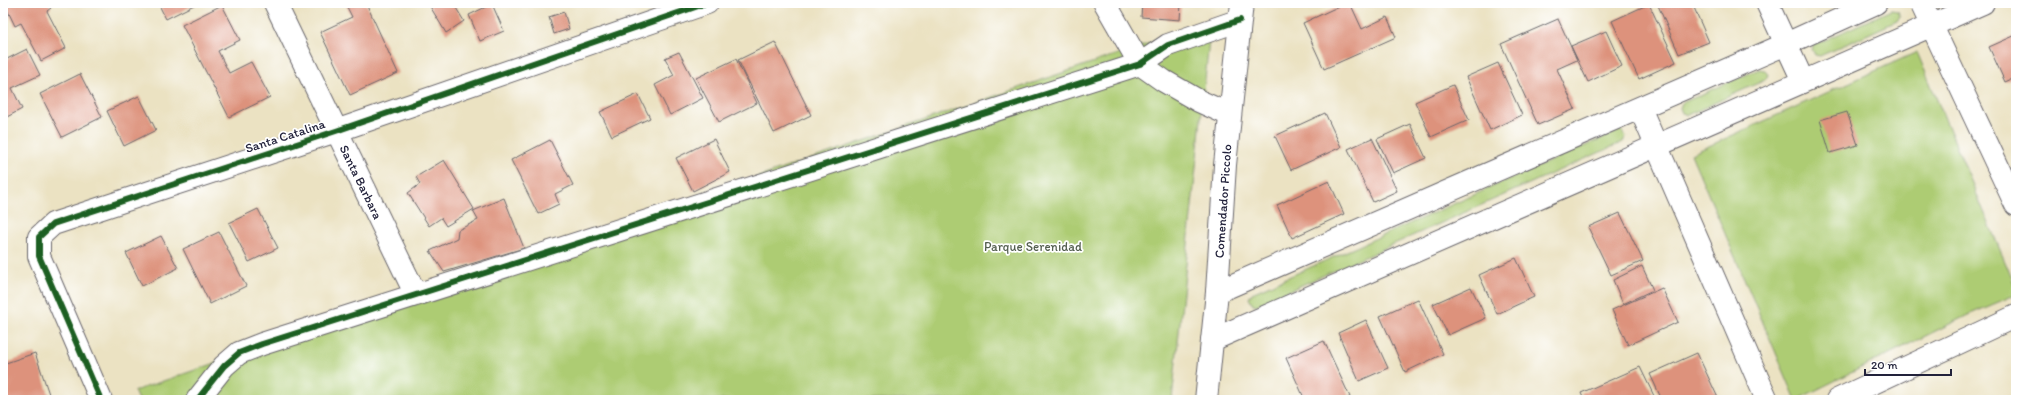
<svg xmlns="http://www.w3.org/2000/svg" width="2019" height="403" viewBox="0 0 2019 403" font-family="Itim,sans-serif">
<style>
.green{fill:#adcc73;stroke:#687757}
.building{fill:#dd927b}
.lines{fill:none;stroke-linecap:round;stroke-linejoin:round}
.minor-casing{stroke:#68656a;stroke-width:24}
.tertiary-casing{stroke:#68656a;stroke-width:24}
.minor{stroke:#fff;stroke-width:22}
.tertiary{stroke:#fff;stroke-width:22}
.cycleway-casing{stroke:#fff;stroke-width:8}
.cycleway{stroke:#1b5e20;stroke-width:6}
.labels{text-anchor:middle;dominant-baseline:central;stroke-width:3.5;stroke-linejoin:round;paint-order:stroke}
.street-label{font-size:13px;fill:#22223b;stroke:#fff}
.park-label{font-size:13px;fill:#535e4f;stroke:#fff}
</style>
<rect width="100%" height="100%" fill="#fff"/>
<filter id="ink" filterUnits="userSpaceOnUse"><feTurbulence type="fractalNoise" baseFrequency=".025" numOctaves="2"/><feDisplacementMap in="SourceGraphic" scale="8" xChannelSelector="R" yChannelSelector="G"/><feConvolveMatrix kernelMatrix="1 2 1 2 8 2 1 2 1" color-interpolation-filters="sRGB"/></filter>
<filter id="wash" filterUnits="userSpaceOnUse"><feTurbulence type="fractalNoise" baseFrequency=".012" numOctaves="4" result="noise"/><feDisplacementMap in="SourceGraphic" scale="16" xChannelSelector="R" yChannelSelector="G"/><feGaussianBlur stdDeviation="0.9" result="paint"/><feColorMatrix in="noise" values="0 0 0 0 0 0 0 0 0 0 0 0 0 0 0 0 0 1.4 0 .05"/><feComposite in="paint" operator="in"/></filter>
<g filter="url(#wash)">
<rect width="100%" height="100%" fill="#ebe2c2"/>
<!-- green -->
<path class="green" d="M1891 10 1898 11 1900 16 1897 21 1820 56 1815 55 1812 49 1814 45Z
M1211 22 1172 400H138L134 391Z
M1917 52 2016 288 2014 292 2015 295 1968 315 1796 400 1691 154Z
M1759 69 1765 70 1768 75 1765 80 1688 115 1682 113 1680 108 1682 103Z
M1621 130 1626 136 1623 142 1257 305 1252 304 1249 298 1252 293Z"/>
<g id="blocks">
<!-- building -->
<path class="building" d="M4 3H49L51 8 47 11 66 48 41 61 21 23 15 26Z
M158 3H198L166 19Z
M345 3H366L398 73 350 95 320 32 352 17Z
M428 3H453L464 21 446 33Z
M1142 3H1181L1180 20 1141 17Z
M1346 3H1350L1362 29 1387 17 1396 37 1324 69 1303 23Z
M1657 3H1692L1709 42 1679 54Z
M492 4 504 31 480 41 469 15Z
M1649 4 1676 62 1639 79 1612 21Z
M222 5 240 40 218 51 229 73 251 62 270 97 229 117 182 25Z
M564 12 569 29 554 34 549 17Z
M1558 19 1577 60 1557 69 1575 109 1538 125 1501 44Z
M1606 31 1622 66 1588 82 1571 46Z
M2016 35V77L2005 82 1989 47Z
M775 42 811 115 774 133 738 60Z
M27 49 40 75 12 88 22 109 3 119V61Z
M679 52 703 98 670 115 655 85 674 75 665 58Z
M736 59 757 103 719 122 696 78Z
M1498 63 1522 115 1490 130 1466 77Z
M80 74 102 117 62 137 40 94Z
M1453 85 1469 120 1431 137 1415 102Z
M638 94 650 118 612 136 600 112Z
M139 96 156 130 124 146 107 111Z
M1847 112 1858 145 1830 153 1820 120Z
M1325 113 1341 147 1291 170 1275 136Z
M1410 124 1426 158 1393 173 1377 139Z
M1372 138 1397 191 1373 202 1348 149Z
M714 139 730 172 693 191 676 158Z
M550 140 573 185 555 194 559 204 538 214 511 160Z
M444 160 474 209 446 226 441 218 429 226 408 193 420 184 416 177Z
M1329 181 1344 214 1292 238 1277 205Z
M504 198 524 248 444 272 430 251 457 238 458 230 478 220 473 211Z
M258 209 278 248 249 262 229 223Z
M1620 213 1643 261 1611 275 1588 227Z
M219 232 246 286 210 304 183 249Z
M161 236 178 268 142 286 126 253Z
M1516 258 1534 297 1497 314 1479 275Z
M1642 266 1653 290 1623 304 1613 280Z
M1471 287 1486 318 1448 335 1433 304Z
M1662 288 1678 322 1628 345 1612 310Z
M1418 299 1443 354 1405 372 1380 316Z
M1366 320 1388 368 1359 381 1338 333Z
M1324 341 1350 397 1344 400H1305L1286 358Z
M35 353 50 397 41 400H3V364Z
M1697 353 1719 400H1662L1650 374Z
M1640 367 1656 400H1584L1581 393Z"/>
</g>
</g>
<g filter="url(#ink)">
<use href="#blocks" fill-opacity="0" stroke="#68656a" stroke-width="1"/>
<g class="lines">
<defs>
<path id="minor" d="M275 3 416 295
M1105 3 1140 64 1164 81 1199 101 1230 115
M1767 3 1803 81
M1921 3 2016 205
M1640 108 1767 400
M1217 292 1786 44 1876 3
M1212 340 1983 3
M101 400 39 256V237L53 224 336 131 707 3
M197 400 224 366 239 353 262 344 1140 64 1168 45 1240 20
M1837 400 2016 316"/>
<path id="tertiary" d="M1206 400 1217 292 1225 165 1242 3"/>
</defs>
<!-- minor casing -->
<use href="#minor" class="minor-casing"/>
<!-- tertiary casing -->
<use href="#tertiary" class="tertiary-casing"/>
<!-- minor -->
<use href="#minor" class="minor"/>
<!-- tertiary -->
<use href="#tertiary" class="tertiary"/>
<defs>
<path id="cycleway" d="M101 400 39 256V237L53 224 336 131 707 3
M197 400 224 366 239 353 262 344 1140 64 1168 45 1240 20"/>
</defs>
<!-- cycleway casing -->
<use href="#cycleway" class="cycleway-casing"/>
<!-- cycleway -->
<use href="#cycleway" class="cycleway"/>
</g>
</g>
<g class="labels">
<!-- street labels -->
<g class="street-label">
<text transform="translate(285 136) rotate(-18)">Santa Catalina</text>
<text transform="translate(361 182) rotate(64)">Santa Barbara</text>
<text transform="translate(1223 201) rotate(-86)">Comendador Piccolo</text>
</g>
<!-- park labels -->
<g class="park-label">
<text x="1033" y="246">Parque Serenidad</text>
</g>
</g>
<!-- margin -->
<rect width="2019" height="403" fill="none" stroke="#fff" stroke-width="16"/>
<!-- scale -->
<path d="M1865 369v6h86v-6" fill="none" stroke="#22223b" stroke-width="2"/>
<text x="1871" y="369" font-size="12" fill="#22223b" stroke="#ffffff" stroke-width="3" paint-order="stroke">20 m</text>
</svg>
